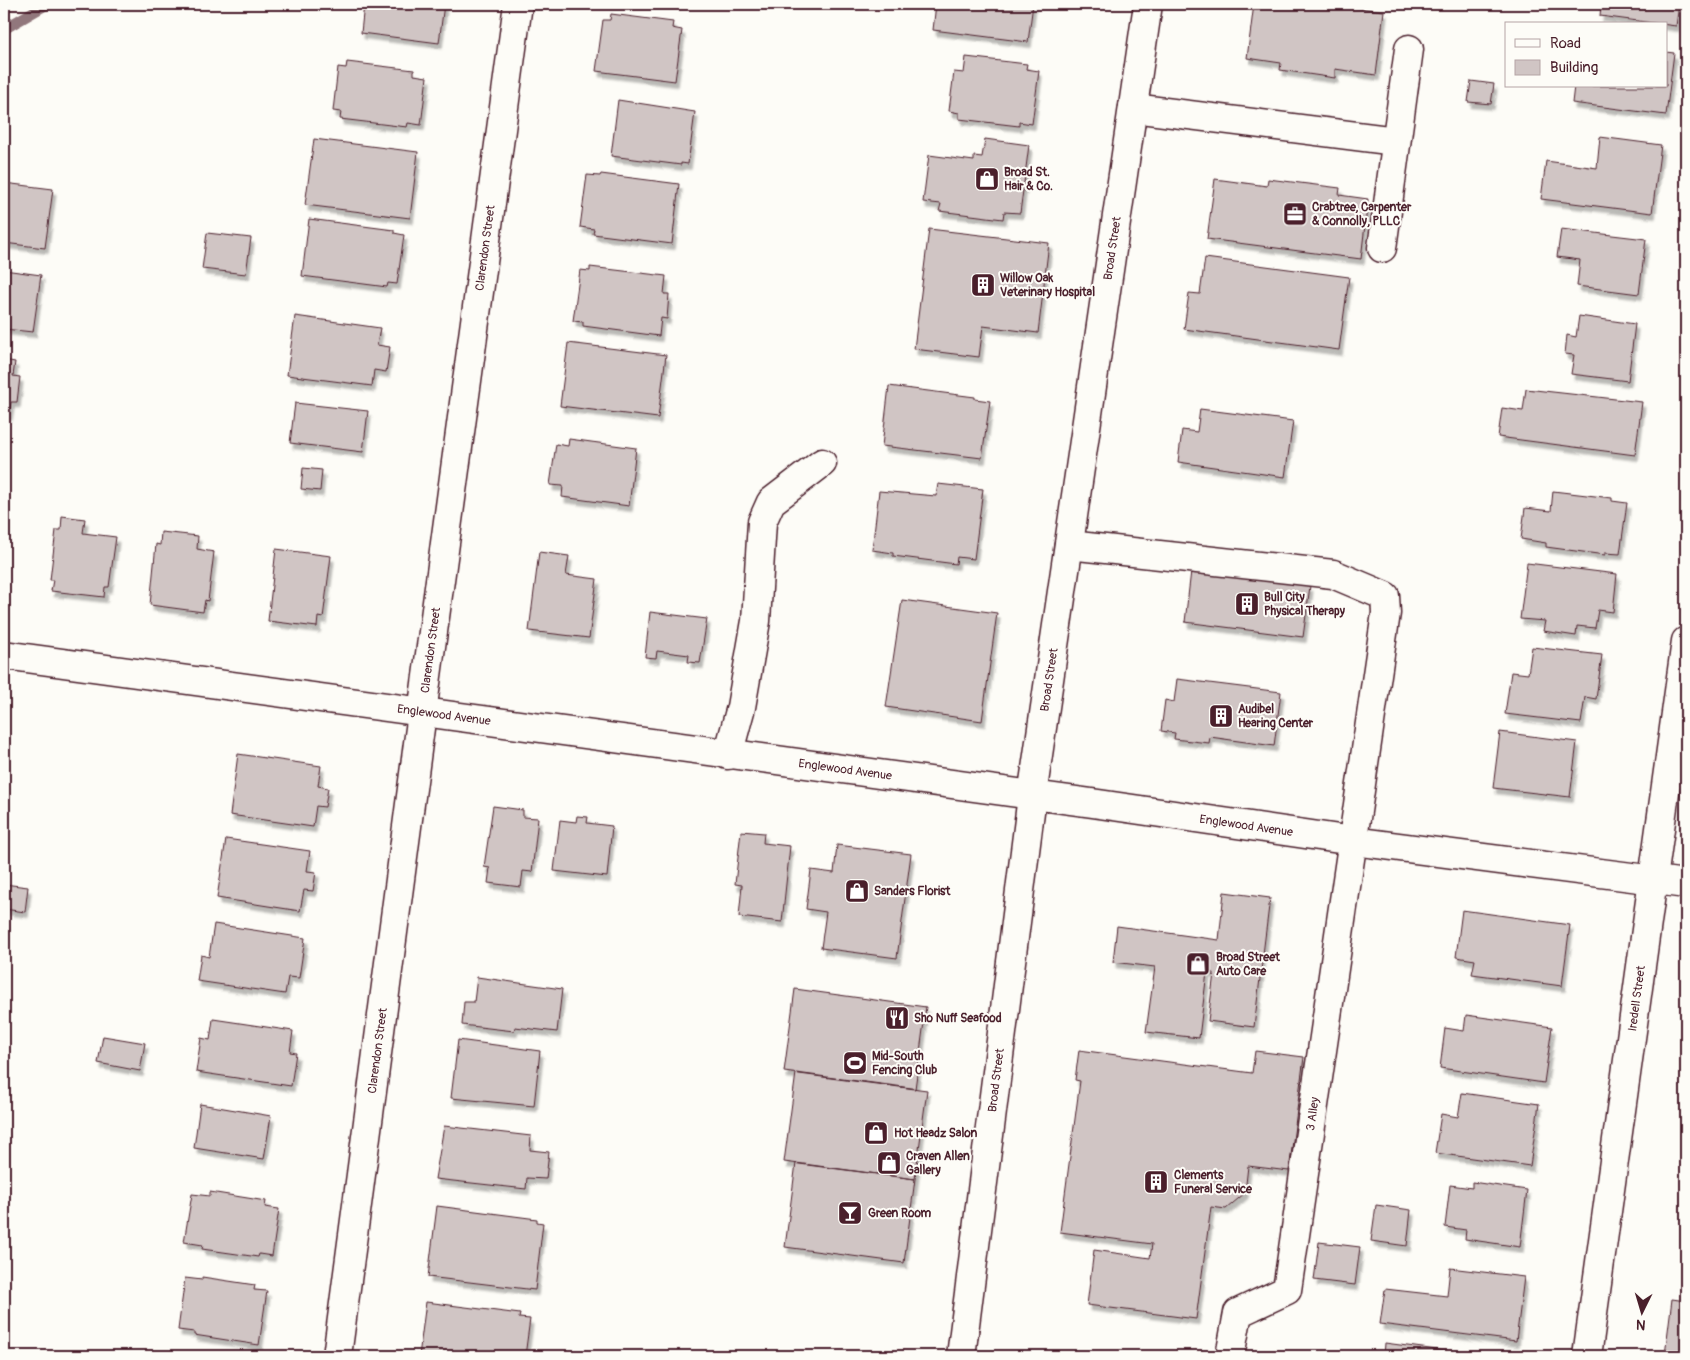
<svg xmlns="http://www.w3.org/2000/svg" width="1690" height="1360" viewBox="0 0 1690 1360" font-family="Pangolin,sans-serif">
<style>
.lines{fill:none;stroke-linecap:round;stroke-linejoin:round}
.stream{stroke:#91777b;stroke-width:11}
.building{fill:#d0c5c4;stroke:#4a1f2b;filter:url(#shadow)}
.minor-casing{stroke:#4a1f2b;stroke-width:31}
.minor{stroke:#fdfcf7;stroke-width:28}
.labels{text-anchor:middle;dominant-baseline:central;stroke-width:4;stroke-linejoin:round;paint-order:stroke}
.poi-label{font-size:12px;font-weight:bold;fill:#4a1f2b;stroke:#fdfcf7;text-anchor:start}
.street-label{font-size:12px;fill:#4a1f2b;stroke:#fdfcf7}
</style>
<defs>
<filter id="shadow"><feDropShadow dx="3" dy="5.5" stdDeviation="1" flood-color="#0004"/></filter>
</defs>
<rect width="100%" height="100%" fill="#fdfcf7"/>
<filter id="ink" filterUnits="userSpaceOnUse"><feTurbulence type="fractalNoise" baseFrequency=".02" numOctaves="2"/><feDisplacementMap in="SourceGraphic" scale="10" xChannelSelector="R" yChannelSelector="G"/><feConvolveMatrix kernelMatrix="1 2 1 2 8 2 1 2 1" color-interpolation-filters="sRGB"/></filter>
<g filter="url(#ink)">
<g class="lines">
<!-- stream -->
<path class="stream" d="M4 29 47 4"/>
</g>
<!-- building -->
<path class="building" d="M364 4H444L439 43 361 33Z
M936 4H1033L1028 42 933 30Z
M1254 4H1324L1384 11 1376 75 1335 69V78L1280 70 1281 63 1247 58Z
M1601 4H1679L1676 26 1600 16Z
M611 14 673 22 672 28 682 30 675 81 596 71 603 20H610Z
M1666 52 1674 53 1666 115 1572 103 1574 86H1666Z
M966 57 1027 64 1026 69 1039 71 1032 124 1019 122V126L959 119V113L949 111 954 72 964 73Z
M347 62 414 70V75L427 77 421 125 408 123 407 127 340 119 341 112 333 111 338 67 346 68Z
M1471 81 1494 84 1491 104 1468 102Z
M618 100 695 112 688 164 681 163V165L611 156Z
M1600 137 1661 145 1652 213 1541 199 1546 161 1597 168Z
M314 139 418 152 410 218 305 205Z
M985 139 1029 145 1020 213 1004 212 1003 219 939 211 941 204 923 202 929 155 974 161V156L982 157Z
M601 174 679 184 672 244 593 234 594 229 580 227 587 175 600 176Z
M1215 179 1267 186 1268 179 1340 188 1339 195 1368 199 1361 259 1207 239Z
M4 183 53 189 45 248 4 243Z
M309 219 394 230V233L404 235 397 284 388 283 387 287 302 276Z
M929 229 1049 243 1038 333 983 326 979 357 914 349Z
M1561 229 1646 239 1639 294 1577 286 1580 260 1557 257Z
M207 233 251 238 246 274 202 269Z
M1205 258 1349 277 1339 350 1184 329 1189 293 1200 294Z
M590 267 666 276 664 294H669L667 319 661 318 659 336 583 326V322L573 321 580 270 590 271Z
M4 270 41 275 33 332 4 329Z
M295 316 380 328 377 345 390 347 386 372 374 370 372 386 287 375Z
M1579 316 1635 324 1628 381 1571 374 1574 355 1565 354 1567 335 1576 337Z
M568 343 666 355 658 418 560 406Z
M4 360 15 362 13 376 20 377 17 402H11L9 415H4Z
M889 386 975 397V399L990 401 982 458 882 446Z
M1526 389 1642 402 1635 455 1498 437 1502 408 1523 411Z
M295 403 368 411 363 452 290 443Z
M1200 409 1293 421 1285 477 1178 462 1182 430 1197 432Z
M569 439 636 448 629 506 562 497 563 486 550 485 556 444 568 446Z
M303 468 322 470 320 491 301 489Z
M938 484 983 489 974 559 957 557 956 564 893 556V553L872 550 879 491 936 496Z
M1553 491 1612 498V501L1627 503 1620 554 1605 553V555L1546 547V543L1521 539 1525 508 1551 511Z
M62 516 85 519 83 533 116 537 109 587H105L104 597 51 591 53 580H50L56 530H61Z
M161 532 198 536 197 549 214 552 208 601 205 600 203 612 150 605 156 544 160 545Z
M276 549 331 556 323 618 318 617 317 627 268 621Z
M539 552 569 556 566 575 597 579 589 638 529 631Z
M1527 563 1617 574 1613 612 1598 610 1595 628 1577 626 1576 636 1543 631 1545 621 1520 619Z
M1191 571 1277 577V582L1310 586 1303 637 1185 622Z
M902 600 997 613 982 721 886 707Z
M650 612 707 619 700 663 688 662 689 655 657 651 656 658 645 657Z
M1532 647 1602 655 1596 699 1585 697 1581 723 1505 714 1511 672 1528 674Z
M1177 679 1281 692 1274 746 1210 737 1209 743 1174 739 1175 733 1161 731 1165 700 1174 702Z
M1500 732 1577 742 1570 797 1493 788Z
M238 754 321 766 318 786 328 788 325 807 316 806 313 827 230 815Z
M493 806 523 810V817L538 818 532 872 523 871 521 887 488 883 490 868 484 867Z
M577 816 588 817 587 823 612 826 607 877 554 871 560 820 576 822Z
M741 831 764 833 763 843 790 846 782 922 739 917 742 885 735 884Z
M226 839 310 851 307 871 316 872 313 891 304 890 300 911 217 898Z
M837 845 911 854 897 958 821 948 826 912 806 909 811 870 834 873Z
M4 884 28 887 25 912 4 909Z
M1224 892 1270 898 1254 1027 1208 1021 1214 973 1207 972 1199 1038 1146 1032 1155 967 1113 962 1117 926 1219 940Z
M1462 910 1570 925 1562 986 1472 974 1475 960 1456 957Z
M214 924 305 938 299 978 288 977 285 994 197 981 201 955 209 957Z
M477 977 562 989 557 1032 515 1027 514 1031 462 1025 464 1002H474Z
M795 989 926 1007 915 1089 784 1072Z
M1466 1015 1552 1027 1544 1083 1440 1068 1445 1028 1464 1031Z
M213 1019 293 1031 290 1052 296 1053 291 1086 196 1072 201 1038 210 1040Z
M103 1036 145 1043 140 1071 98 1063Z
M458 1040 540 1051 534 1106 451 1098Z
M1079 1050 1252 1073 1255 1051 1304 1057 1289 1171 1248 1166 1245 1193 1226 1209 1211 1207 1196 1319 1087 1305 1094 1250 1150 1258 1152 1244 1060 1232 1080 1081 1075 1080Z
M796 1073 927 1090 915 1179 784 1162Z
M1462 1093 1539 1104 1530 1166 1435 1153 1441 1114 1458 1117Z
M200 1104 271 1116 264 1159 194 1148Z
M444 1126 531 1136 530 1150 549 1152 546 1179 527 1178 526 1189 435 1179Z
M796 1163 915 1179 904 1263 785 1247Z
M1472 1182 1527 1190 1520 1247 1465 1239 1466 1230 1445 1227 1450 1185 1472 1188Z
M210 1192 266 1201 265 1207 279 1209 272 1256 259 1254 258 1257 202 1249 203 1245 184 1242 192 1194 210 1196Z
M1376 1205 1411 1210 1407 1246 1371 1241Z
M437 1206 537 1219V1222L543 1223 535 1290 428 1277Z
M1319 1242 1360 1247 1355 1285 1314 1280Z
M1450 1268 1524 1277 1516 1341 1380 1324 1385 1289 1447 1296Z
M202 1277 255 1285 254 1290 267 1291 259 1345 194 1335V1332L178 1330 185 1278 202 1280Z
M1672 1299 1686 1301V1356L1665 1355Z
M426 1302 520 1314 519 1318 530 1319 525 1356H419Z
M1385 1343 1482 1356H1384Z"/>
<g class="lines">
<defs>
<g id="minor">
<path d="M1133 108 1396 141"/>
<path d="M1382 248 1409 49"/>
<path d="M1069 545 1333 574 1385 596 1386 613 1287 1290 1238 1313 1230 1356"/>
<path id="s1" d="M4 655 1092 803 1353 841 1686 884"/>
<path d="M728 755 741 707 756 621 762 522 771 502 822 463"/>
<path id="s2" d="M337 1356 422 713 518 4"/>
<path id="s3" d="M961 1356 1032 796 1148 4"/>
<path id="s4" d="M1587 1356 1686 641"/>
</g>
</defs>
<!-- minor casing -->
<use href="#minor" class="minor-casing"/>
<!-- minor -->
<use href="#minor" class="minor"/>
</g>
</g>
<!-- icons -->
<defs>
<symbol id="shop-square" viewBox="-11 -11 22 22"><rect x="-9" y="-9" width="18" height="18" rx="4" fill="#4a1f2b" stroke="#fdfcf7"/><path d="M-5-2.5h2.3a2.7 3.5 0 0 1 5.4 0H5L5.5 6h-11ZM-1.5-2.5h3a1.5 2.3 0 0 0-3 0Z" fill="#fff"/></symbol>
<symbol id="office-square" viewBox="-11 -11 22 22"><rect x="-9" y="-9" width="18" height="18" rx="4" fill="#4a1f2b" stroke="#fdfcf7"/><path d="M-6-3h4V-5.5h4V-3h4V5H-6ZM-1-4.5V-3h2v-1.5ZM-6 0V1H6V0Z" fill="#fff"/></symbol>
<symbol id="building-square" viewBox="-11 -11 22 22"><rect x="-9" y="-9" width="18" height="18" rx="4" fill="#4a1f2b" stroke="#fdfcf7"/><path d="M-4-6H4V6H1V3H-1V6H-4ZM-2.5-4.3h1.7v1.8h-1.7ZM.8-4.3h1.7v1.8H.8ZM-2.5-1h1.7V.8h-1.7ZM.8-1h1.7V.8H.8Z" fill="#fff"/></symbol>
<symbol id="restaurant-square" viewBox="-11 -11 22 22"><rect x="-9" y="-9" width="18" height="18" rx="4" fill="#4a1f2b" stroke="#fdfcf7"/><path d="M-5-6h1v4h1v-4h1v4h1v-4h1v5L-1.5 .5V6h-2V.5L-5-1ZM5-6V6H3V1.5H1.5Q1.5-4 5-6Z" fill="#fff"/></symbol>
<symbol id="stadium-square" viewBox="-11 -11 22 22"><rect x="-9" y="-9" width="18" height="18" rx="4" fill="#4a1f2b" stroke="#fdfcf7"/><path d="M0-5a6.5 5 0 1 0 0 10a6.5 5 0 1 0 0-10ZM-3.5-1.8h7v3.6h-7Z" fill="#fff"/></symbol>
<symbol id="bar-square" viewBox="-11 -11 22 22"><rect x="-9" y="-9" width="18" height="18" rx="4" fill="#4a1f2b" stroke="#fdfcf7"/><path d="M-6-5H6L.8 .8V4.5H3.5V6h-7V4.5H-.8V.8Z" fill="#fff"/></symbol>
</defs>
<g fill-rule="evenodd">
<use href="#shop-square" x="973" y="165" width="28" height="28"/>
<use href="#office-square" x="1281" y="200" width="28" height="28"/>
<use href="#building-square" x="969" y="271" width="28" height="28"/>
<use href="#building-square" x="1233" y="590" width="28" height="28"/>
<use href="#building-square" x="1207" y="702" width="28" height="28"/>
<use href="#shop-square" x="843" y="877" width="28" height="28"/>
<use href="#shop-square" x="1184" y="950" width="28" height="28"/>
<use href="#restaurant-square" x="883" y="1004" width="28" height="28"/>
<use href="#stadium-square" x="841" y="1049" width="28" height="28"/>
<use href="#shop-square" x="862" y="1119" width="28" height="28"/>
<use href="#shop-square" x="875" y="1149" width="28" height="28"/>
<use href="#building-square" x="1142" y="1168" width="28" height="28"/>
<use href="#bar-square" x="836" y="1199" width="28" height="28"/>
</g>
<g class="labels">
<!-- poi labels -->
<g class="poi-label">
<text x="1004" y="172">Broad St.<tspan x="1004" dy="14">Hair &amp; Co.</tspan></text>
<text x="1312" y="207">Crabtree, Carpenter<tspan x="1312" dy="14">&amp; Connolly, PLLC</tspan></text>
<text x="1000" y="278">Willow Oak<tspan x="1000" dy="14">Veterinary Hospital</tspan></text>
<text x="1264" y="597">Bull City<tspan x="1264" dy="14">Physical Therapy</tspan></text>
<text x="1238" y="709">Audibel<tspan x="1238" dy="14">Hearing Center</tspan></text>
<text x="874" y="891">Sanders Florist</text>
<text x="1216" y="957">Broad Street<tspan x="1216" dy="14">Auto Care</tspan></text>
<text x="914" y="1018">Sho Nuff Seafood</text>
<text x="872" y="1056">Mid-South<tspan x="872" dy="14">Fencing Club</tspan></text>
<text x="894" y="1133">Hot Headz Salon</text>
<text x="906" y="1156">Craven Allen<tspan x="906" dy="14">Gallery</tspan></text>
<text x="1174" y="1175">Clements<tspan x="1174" dy="14">Funeral Service</tspan></text>
<text x="868" y="1213">Green Room</text>
</g>
<!-- street labels -->
<g class="street-label">
<text stroke="none"><textPath href="#s2" startOffset="1118">Clarendon Street</textPath></text>
<text stroke="none"><textPath href="#s3" startOffset="1118">Broad Street</textPath></text>
<text stroke="none"><textPath href="#s2" startOffset="712">Clarendon Street</textPath></text>
<text stroke="none"><textPath href="#s3" startOffset="682">Broad Street</textPath></text>
<text stroke="none"><textPath href="#s1" startOffset="444">Englewood Avenue</textPath></text>
<text stroke="none"><textPath href="#s1" startOffset="849">Englewood Avenue</textPath></text>
<text stroke="none"><textPath href="#s1" startOffset="1254">Englewood Avenue</textPath></text>
<text stroke="none"><textPath href="#s4" startOffset="361">Iredell Street</textPath></text>
<text stroke="none"><textPath href="#s2" startOffset="308">Clarendon Street</textPath></text>
<text stroke="none"><textPath href="#s3" startOffset="278">Broad Street</textPath></text>
<text transform="translate(1313 1114) rotate(-82)">3 Alley</text>
</g>
</g>
<!-- margin -->
<rect width="1690" height="1360" fill="none" stroke="#fdfcf7" stroke-width="20"/>
<rect x="10" y="10" width="1670" height="1340" fill="none" stroke="#4a1f2b" stroke-width="2" filter="url(#ink)"/>
<!-- legend -->
<rect x="1505" y="22" width="162" height="65" fill="#fdfcf7" stroke="#b5a4a5"/>
<rect x="1515" y="39" width="25" height="8" fill="#fdfcf7" stroke="#b5a4a5"/>
<text x="1550" y="48" font-size="15" fill="#4a1f2b">Road</text>
<rect x="1515" y="60" width="25" height="15" fill="#d0c5c4" stroke="#b5a4a5"/>
<text x="1550" y="72" font-size="15" fill="#4a1f2b">Building</text>
<!-- north arrow -->
<g transform="translate(1642 1312) rotate(185)" stroke="#fdfcf7" stroke-width="4" paint-order="stroke">
<path d="M0-4L9 19L0 12L-9 19Z" fill="#4a1f2b"/>
<text y="-8" font-size="14" font-weight="bold" text-anchor="middle" fill="#4a1f2b">N</text>
</g>
</svg>
